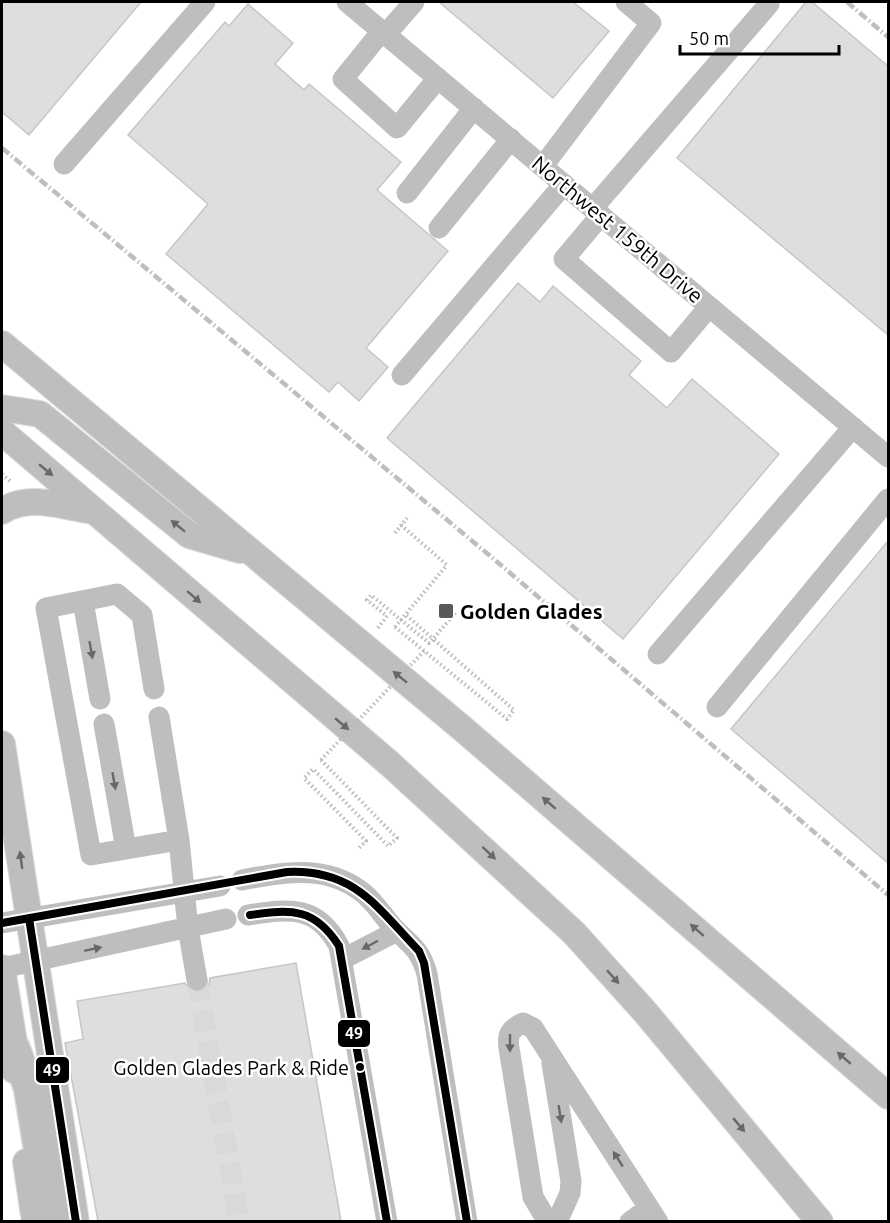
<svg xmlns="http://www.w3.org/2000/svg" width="890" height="1223" viewBox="0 0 890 1223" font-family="Ubuntu,sans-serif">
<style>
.building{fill:#dedede;stroke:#c6c6c6;stroke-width:1.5}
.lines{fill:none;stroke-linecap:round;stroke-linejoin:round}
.minor-tunnel{stroke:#d9d9d9;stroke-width:21;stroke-dasharray:21 10;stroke-linecap:butt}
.major-casing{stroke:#dbdbdb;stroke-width:28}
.highway-casing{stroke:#dbdbdb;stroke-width:33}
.path{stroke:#b9b9b9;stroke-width:4;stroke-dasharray:1.5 3;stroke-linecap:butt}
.minor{stroke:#bebebe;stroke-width:21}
.major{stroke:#bebebe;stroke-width:26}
.highway{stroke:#bebebe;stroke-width:30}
.rail{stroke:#bebebe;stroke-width:4.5;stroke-dasharray:9 3 1.5 3;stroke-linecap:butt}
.path-bridge{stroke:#b9b9b9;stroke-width:4;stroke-dasharray:1.5 3;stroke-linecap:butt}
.bus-1-casing{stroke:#fff;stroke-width:12}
.bus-1{stroke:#000;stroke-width:8}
.oneway{fill:#686868}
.poi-dot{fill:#595959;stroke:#fff;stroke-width:2}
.bus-dot{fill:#000;stroke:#fff;stroke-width:2}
.labels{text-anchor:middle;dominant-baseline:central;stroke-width:5;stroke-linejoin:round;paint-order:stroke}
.bus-label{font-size:20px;fill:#000;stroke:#fff;text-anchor:end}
.street-label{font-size:21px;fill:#000;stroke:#fff}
.poi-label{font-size:21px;font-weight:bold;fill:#000;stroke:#fff;text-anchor:start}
.line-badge{stroke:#fff;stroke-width:2}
.badge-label{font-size:16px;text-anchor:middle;font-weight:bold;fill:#fff}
</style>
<rect width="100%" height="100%" fill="#fff"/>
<!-- building -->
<path class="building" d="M2 2H141L29 135 2 112Z
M439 2H573L609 31 553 98Z
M806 2H812L888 66V335L677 158Z
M248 4 293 43 275 64 304 90 309 84 401 162 377 190 448 251 366 348 388 367 359 401 338 382 329 392 166 254 208 204 128 135 225 22 229 26Z
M518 283 540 302 553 286 641 361 629 375 667 408 692 379 779 454 623 639 387 438Z
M888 541V863L731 729Z
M296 963 341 1221H98L65 1043 83 1039 77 1001 185 983 192 992H200L209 985 210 978Z"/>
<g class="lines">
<!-- minor-tunnel -->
<path class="minor-tunnel" d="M197 980 239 1222"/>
<defs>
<path id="major" d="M2 344 463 729 888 1096
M2 408 40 414 189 535 240 550
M2 432 390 764 574 933 646 1013 820 1222
M2 511C29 493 64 507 94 511
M2 744 76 1222
M2 968 15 1049 14 1070
M26 1162 35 1222"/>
<path id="highway" d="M15 1049 29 1088 51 1222"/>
</defs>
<!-- major casing -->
<use href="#major" class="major-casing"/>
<!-- highway casing -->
<use href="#highway" class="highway-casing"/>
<!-- path -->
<path class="path" d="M2 474 12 483
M401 525 447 565
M395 533 407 518
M395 627 507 719 514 710 433 639 456 612
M378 628 387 616 367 600 371 595 429 643 433 639 406 615
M321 760 397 838 388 846 313 769 304 778 366 841 358 849"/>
<!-- minor -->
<path class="minor" d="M347 2 888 457
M382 31 343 79 397 128 438 78
M386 34 414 2
M64 164 205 2
M543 166 651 23 626 2
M407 193 474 108
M593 208 769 4
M601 215 564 259 671 352 709 307
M439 228 511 139
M402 375 564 184
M83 601 100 699
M658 654 853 427
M154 689 142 615 117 594 46 608 91 855 179 840
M717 707 888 499
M159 717 179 840 188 928 197 980
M104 724 126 849
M242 880C284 872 326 864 362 892 374 901 383 916 393 927 410 945 420 948 427 974L467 1222
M248 915C289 909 317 904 339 946L387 1222
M2 923 220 886
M343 959 397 931
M2 968 226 919
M552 1063 571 1181 570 1193 557 1222
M548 1222 533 1197 509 1048C507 1035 510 1029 523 1023L533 1028 658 1222
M630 1222 649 1208"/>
<!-- major -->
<use href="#major" class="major"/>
<!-- highway -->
<use href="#highway" class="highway"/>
<!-- rail -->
<path class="rail" d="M847 2 888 37
M2 148 489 555 888 895"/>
<!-- path-bridge -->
<path class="path-bridge" d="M395 627 447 565
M321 760 424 651"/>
<defs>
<path id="bus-1" d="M250 915C292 909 315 908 339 946L387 1222
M29 918 76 1222
M2 923 287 872C354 869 377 907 419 951L424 963 467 1222"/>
</defs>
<!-- bus-1 casing -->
<use href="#bus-1" class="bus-1-casing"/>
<!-- bus-1 -->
<use href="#bus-1" class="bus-1"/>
</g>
<!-- one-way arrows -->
<defs><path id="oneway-solid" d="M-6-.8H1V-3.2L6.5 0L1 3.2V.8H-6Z" transform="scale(1.5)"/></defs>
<g class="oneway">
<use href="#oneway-solid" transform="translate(46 470) rotate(40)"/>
<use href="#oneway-solid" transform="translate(178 526) rotate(-141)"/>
<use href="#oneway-solid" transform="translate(194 597) rotate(41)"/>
<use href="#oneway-solid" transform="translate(91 650) rotate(80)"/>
<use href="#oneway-solid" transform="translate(400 677) rotate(-141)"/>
<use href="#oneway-solid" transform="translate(342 724) rotate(40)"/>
<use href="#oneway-solid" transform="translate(114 781) rotate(80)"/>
<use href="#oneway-solid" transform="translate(549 803) rotate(-139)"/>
<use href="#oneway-solid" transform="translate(489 853) rotate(43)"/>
<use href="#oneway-solid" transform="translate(21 860) rotate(-98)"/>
<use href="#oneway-solid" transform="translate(697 930) rotate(-139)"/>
<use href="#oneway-solid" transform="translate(370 945) rotate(152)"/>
<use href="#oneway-solid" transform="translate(93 949) rotate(-12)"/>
<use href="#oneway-solid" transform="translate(613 977) rotate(48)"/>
<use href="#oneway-solid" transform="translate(510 1043) rotate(90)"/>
<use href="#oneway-solid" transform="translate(844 1058) rotate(-139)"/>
<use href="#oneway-solid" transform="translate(560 1114) rotate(81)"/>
<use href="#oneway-solid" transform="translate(739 1125) rotate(50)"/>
<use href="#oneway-solid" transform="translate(618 1159) rotate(-122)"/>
</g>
<!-- markers -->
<rect class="poi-dot" x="438" y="603" width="16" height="16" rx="3"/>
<circle class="bus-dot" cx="360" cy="1067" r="5"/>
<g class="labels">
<!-- bus labels -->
<g class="bus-label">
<text x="349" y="1067">Golden Glades Park &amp; Ride</text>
</g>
<!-- street labels -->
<g class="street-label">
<text transform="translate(618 229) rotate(40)">Northwest 159th Drive</text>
</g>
<!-- poi labels -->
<g class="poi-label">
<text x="460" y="611">Golden Glades</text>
</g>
</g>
<g class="line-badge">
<rect x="337" y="1019" width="34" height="29" rx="6" fill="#000"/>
<rect x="35" y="1056" width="35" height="28" rx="6" fill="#000"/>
</g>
<g class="badge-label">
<text x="354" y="1039">49</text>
<text x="52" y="1076">49</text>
</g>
<!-- border -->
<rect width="890" height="1223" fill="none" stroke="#000000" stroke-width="6"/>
<!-- scale -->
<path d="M680 45v9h159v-9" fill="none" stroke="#000000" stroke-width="3"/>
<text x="689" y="45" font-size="18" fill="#000000" stroke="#ffffff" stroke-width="4.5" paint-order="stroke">50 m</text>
</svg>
